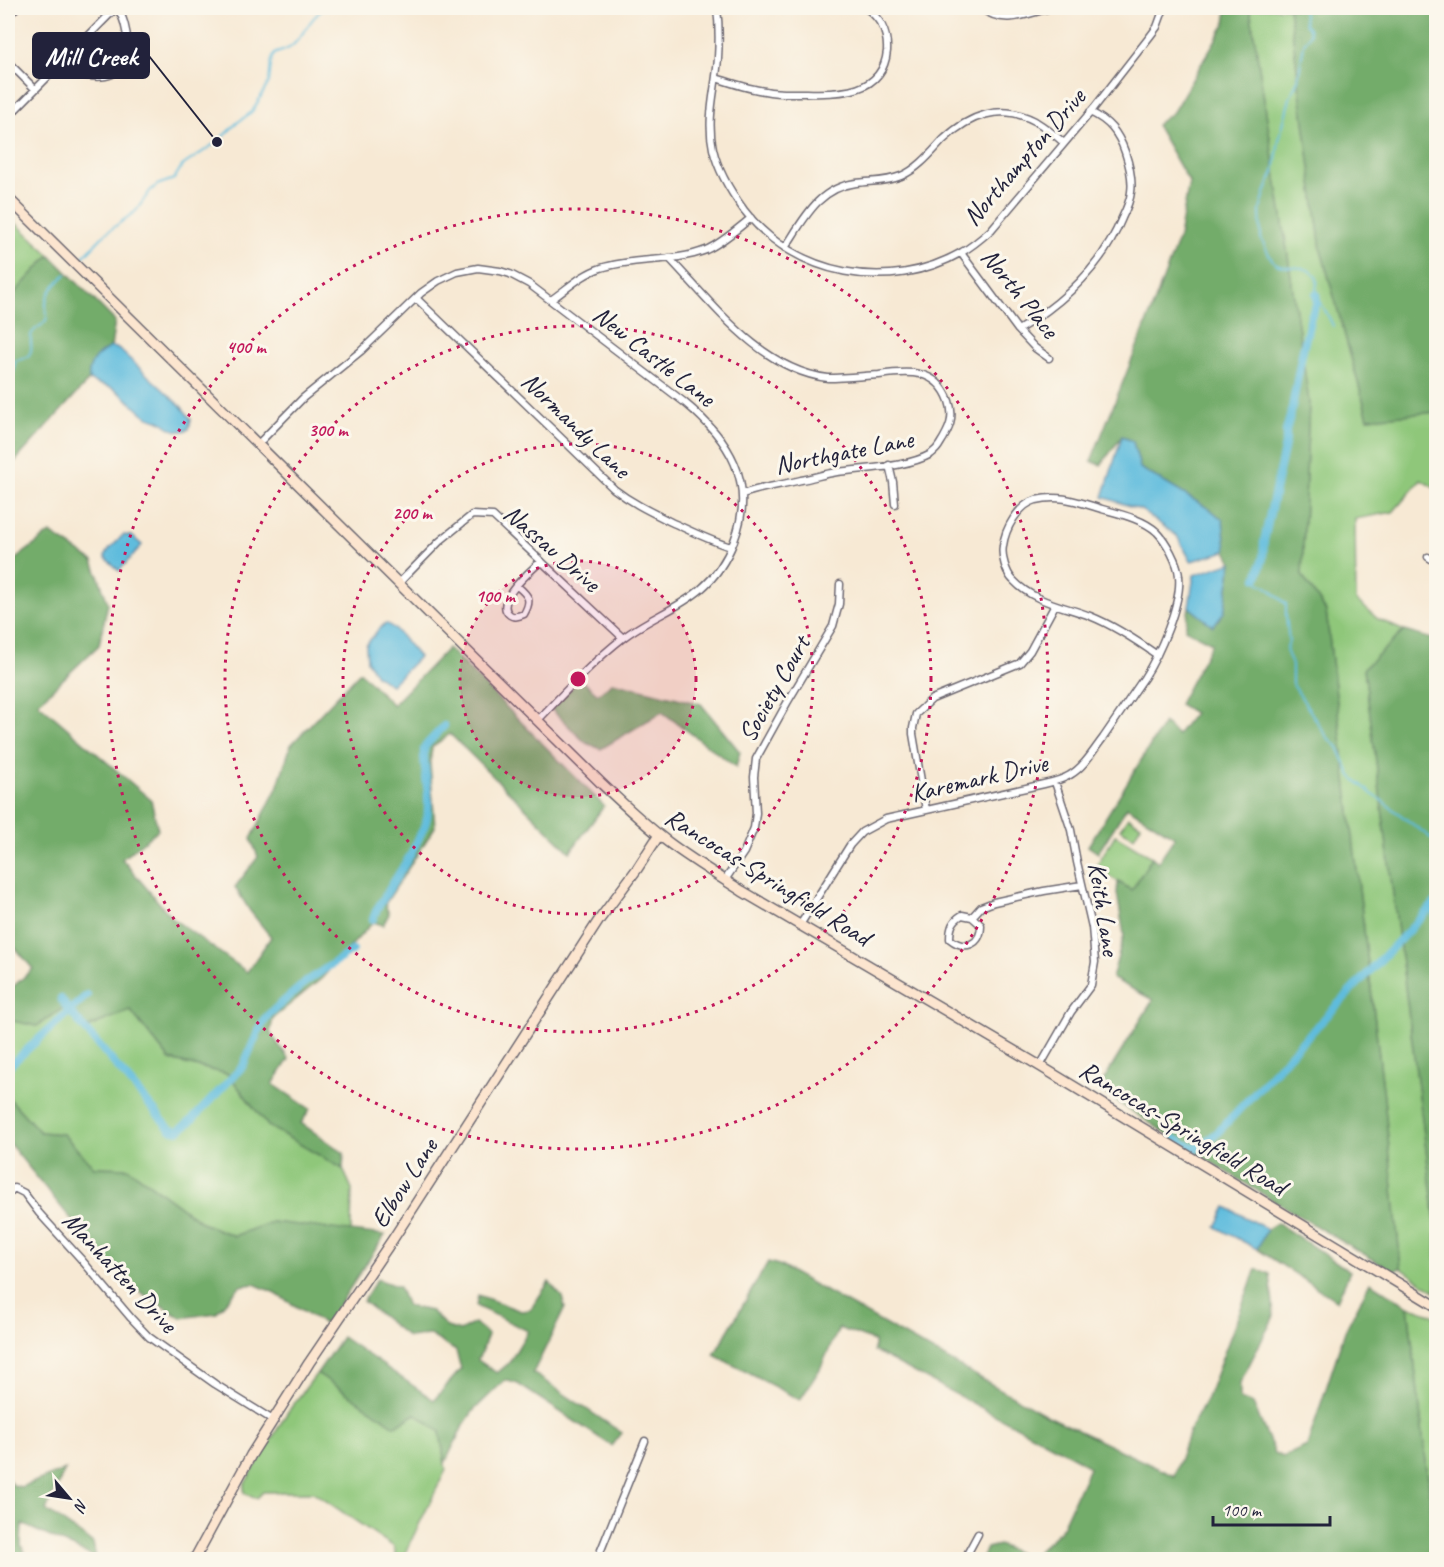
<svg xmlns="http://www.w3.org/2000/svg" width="1444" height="1567" viewBox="0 0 1444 1567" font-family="Caveat,sans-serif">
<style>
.green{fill:#8fc77a;stroke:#58745a;stroke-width:1.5}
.forest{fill:#73ac6a;stroke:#4a6752;stroke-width:1.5}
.water{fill:#5fbcdd;stroke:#406f8c;stroke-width:1.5}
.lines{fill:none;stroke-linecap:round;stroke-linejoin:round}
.stream{stroke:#5fbcdd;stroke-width:2}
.canal{stroke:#5fbcdd;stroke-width:8}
.street-casing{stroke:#6d6871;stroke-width:9}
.secondary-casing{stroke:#6d6871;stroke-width:12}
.street{stroke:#fff;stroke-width:6}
.secondary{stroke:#fce5cf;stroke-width:9}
.ring{fill:none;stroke:#c2185b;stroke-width:3;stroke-dasharray:3 6}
.labels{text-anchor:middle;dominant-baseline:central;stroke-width:6;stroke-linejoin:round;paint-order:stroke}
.street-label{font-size:26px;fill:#22223b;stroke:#fbf7ec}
.centre{fill:#c2185b;stroke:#fbf7ec;stroke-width:3}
.ring-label{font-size:18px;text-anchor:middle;font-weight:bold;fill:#c2185b;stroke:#fbf7ec;stroke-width:6;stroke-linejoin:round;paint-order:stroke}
.leader{fill:none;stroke:#22223b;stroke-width:2}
.callout-dot{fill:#22223b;stroke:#fbf7ec;stroke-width:2}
.callout{fill:#22223b;stroke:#22223b;stroke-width:2}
.callout-label{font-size:27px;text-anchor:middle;font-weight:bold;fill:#fff}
</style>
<rect width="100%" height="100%" fill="#fbf7ec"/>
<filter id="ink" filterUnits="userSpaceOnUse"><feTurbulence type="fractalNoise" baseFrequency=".0167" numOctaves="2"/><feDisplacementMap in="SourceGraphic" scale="12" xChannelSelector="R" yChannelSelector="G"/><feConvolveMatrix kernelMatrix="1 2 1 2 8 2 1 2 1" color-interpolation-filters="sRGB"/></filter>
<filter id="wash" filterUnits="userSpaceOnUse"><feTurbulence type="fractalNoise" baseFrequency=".008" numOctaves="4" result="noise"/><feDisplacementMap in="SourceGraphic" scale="24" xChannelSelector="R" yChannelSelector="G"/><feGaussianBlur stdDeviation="1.35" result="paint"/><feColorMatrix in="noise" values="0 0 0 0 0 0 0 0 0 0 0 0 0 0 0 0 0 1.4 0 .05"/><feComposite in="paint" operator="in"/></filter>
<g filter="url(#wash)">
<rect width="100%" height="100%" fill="#f7e9d4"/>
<!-- green -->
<path class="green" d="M1250 8H1289L1321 250 1368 418 1436 412V489L1421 480 1393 512 1355 519 1356 600 1378 619 1404 631 1364 668 1436 1227V1292L1401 1268 1384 1098 1326 611 1302 575 1309 402 1289 263Z
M8 216 50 255 8 300Z
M1128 817 1141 825 1134 837 1120 829Z
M1115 835 1152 857 1132 890 1095 868Z
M66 1006 84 1029 130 1010 170 1060 228 1074 268 1126 343 1169 352 1189 351 1232 272 1222 234 1236 204 1224 128 1168 94 1167 63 1134 40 1132 8 1097V1020L37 1026Z
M1408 1306 1431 1314 1436 1318V1549Z
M317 1373 395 1425 416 1414 440 1432 446 1470 402 1559 396 1556 394 1547 313 1492H263L257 1498 244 1493V1485L287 1413Z"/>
<!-- forest -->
<path class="forest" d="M1227 8H1250L1289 263 1309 402 1302 575 1326 611 1384 1098 1401 1268 1393 1271C1293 1214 1194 1153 1098 1089L1153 1000 1112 978 1124 935 1117 893 1118 882 1132 890 1152 857 1158 862 1175 837 1127 807 1098 853 1088 846 1164 723 1177 735 1194 713 1179 704 1212 643 1185 629 1189 607 1213 626 1224 612 1232 562 1226 551 1223 520 1211 510 1140 468 1133 442 1122 436 1101 465 1091 461 1145 327 1179 237 1189 182 1156 125 1173 112 1225 24Z
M1289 8H1436V412L1368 418 1321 250Z
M50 255 115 321 111 347C97 353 88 365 89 380L8 469V300Z
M50 533 93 561 108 603 99 645 38 703 151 800 158 830 122 859 172 918 247 972 271 937 250 911 235 887 258 857 251 839 277 788 291 745 360 672 393 705 448 648 604 806 570 852 450 734 432 747 430 764 435 827 385 904 389 914 383 925 373 922 321 979 273 1018 270 1033 289 1059 273 1084 310 1109 301 1123 344 1153 343 1169 268 1126 228 1074 170 1060 130 1010 84 1029 66 1006 37 1026 8 1020V991L33 969 8 939V562L13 561Z
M1404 631 1436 640V1227L1364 668Z
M580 679 598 694 613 682 701 704 740 752 736 767 662 712 601 749 586 743 551 709Z
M8 1097 40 1132 63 1134 94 1167 128 1168 204 1224 234 1236 272 1222 385 1235 326 1325 273 1292 254 1284 240 1286 216 1313 181 1318 120 1279 8 1142Z
M1277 1223 1350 1271 1337 1301 1257 1249 1267 1229Z
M768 1262 779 1265 1048 1416 1174 1476 1189 1431 1207 1398 1256 1269 1270 1274 1274 1316 1240 1383V1399L1253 1404 1275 1453 1283 1457 1307 1446 1345 1331 1370 1282 1408 1306 1436 1549V1559H982L987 1548 999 1545 1030 1558 1060 1531 1089 1468 1078 1459 874 1351V1341L839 1328 820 1369 800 1400 714 1355Z
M377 1279 399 1287 407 1306 431 1311 447 1327 460 1331 475 1323 488 1335 478 1360 497 1373 509 1363 528 1331 476 1306 478 1295 521 1311 530 1310 549 1282 562 1297 565 1308 533 1373 622 1433 612 1446 518 1384 505 1380 474 1410 463 1426 445 1463 440 1432 416 1414 395 1426 317 1373 342 1337 434 1400 461 1369 456 1351 430 1335 408 1337 363 1301Z
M65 1470 46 1510 93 1543 96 1558 22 1524 21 1545 28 1559H8V1479L13 1485 21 1487Z"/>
<!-- water -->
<path class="water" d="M111 347 116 348 121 351 181 406 191 419 189 429C179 434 170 429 163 423 158 419 151 419 145 415 134 407 125 395 112 388 104 385 96 384 89 380 87 364 97 353 111 347Z
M1122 436 1133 442 1140 468 1211 510 1223 520 1226 551 1191 561 1177 536 1141 510 1103 497Z
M123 535 132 536 142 545 119 571 105 557 106 553Z
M1232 562 1224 612 1213 626 1189 607 1194 575Z
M386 623 395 629 419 657 391 685 376 675 367 661 366 645 378 630Z
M1226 1207 1267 1229 1257 1249 1216 1227Z"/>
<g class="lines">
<!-- stream -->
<path class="stream" d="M1303 8 1305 24 1309 28 1310 34 1304 44 1298 79 1290 98 1279 140 1274 172 1265 193 1260 210 1261 238C1263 243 1265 246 1267 251 1270 255 1271 260 1275 263 1286 271 1305 263 1315 275 1320 281 1315 286 1316 293 1318 299 1330 318 1333 326
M82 258 106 233 136 211 150 191 157 185 174 179 182 166 217 142 238 122 252 112 269 82 271 63 274 54C280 51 286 51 292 46 306 33 309 18 325 8
M8 376 14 371 15 361C19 359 25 359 28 356 35 349 28 340 32 333 36 327 43 326 46 320 48 314 46 311 46 306 45 293 58 282 66 274
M1257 578 1258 582 1267 587 1286 604V616L1289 641 1286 650 1292 665V683L1327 737 1338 747 1351 776 1372 794 1381 800 1436 842"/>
<!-- canal -->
<path class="canal" d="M1257 578 1263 558 1264 541 1286 440V431L1291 413 1302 354 1311 316 1317 303 1316 294
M1434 904 1436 916
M373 919 377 909 411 854 425 825C433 801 423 773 424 749L426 745 444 726
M61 999 67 1008 170 1129 178 1131 190 1122 243 1066 258 1032 268 1015 307 981 353 950
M8 1067 87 995
M1174 1139 1196 1149 1217 1133 1300 1044 1436 902"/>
</g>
</g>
<g filter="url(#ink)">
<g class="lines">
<defs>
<path id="street" d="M717 8C719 24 719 42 718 58 716 88 706 118 713 149 718 171 730 191 744 210 795 276 889 294 962 252 973 246 982 238 991 230L1094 108 1151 35 1157 27 1164 8
M981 8C1004 26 1025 14 1050 8
M8 16 16 8
M8 62 35 89
M59 65C68 73 77 75 89 76 96 77 105 77 112 74 134 64 129 24 117 8
M716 78C732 83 748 89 765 91 778 94 793 93 807 93 839 94 883 94 887 51 888 33 880 18 866 8
M8 117 116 8
M785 248C804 219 818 188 856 183 872 181 887 182 901 176 918 169 931 153 943 140 969 115 1001 103 1035 121 1045 127 1055 135 1064 143
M961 253 1018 330 1035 348 1049 358
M669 258C713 304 761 370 828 378 845 378 862 376 879 375 907 371 937 368 949 401 955 418 949 430 940 444 938 448 935 451 931 454 906 468 865 468 837 472 824 474 813 478 801 480 781 485 762 487 743 494
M416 298 614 489C632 503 651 512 671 522 691 531 710 541 731 547
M551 300C567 289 582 274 601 268 635 257 673 263 706 250 722 243 737 229 751 218
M1018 330C1063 303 1102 267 1122 218 1126 210 1130 201 1131 192 1133 179 1129 164 1125 152 1118 132 1109 121 1090 112
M258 444 303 398 361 351 421 293 438 281 457 272 478 268 500 271 510 274 529 284 684 402C729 439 757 482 734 541 727 559 715 577 701 589 678 609 647 619 623 638 592 662 565 692 538 720
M889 465 893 482 895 504
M1428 557 1436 562
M399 583 440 541 472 515 493 516 623 638
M517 586C529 596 532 600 524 614 519 616 514 618 510 615 492 602 532 570 541 561
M926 810 913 734V728L916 714 932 699 1020 663 1030 651 1055 605
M725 880 744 852 754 828 756 813 754 777 756 759 787 703 833 626 839 604 840 584
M972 917 962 915C952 921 950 928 950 939 965 951 981 945 981 925L972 917 981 907 994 902 1044 891 1082 885
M800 925 850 845 862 832 886 819 1044 784C1053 782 1062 780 1070 775 1084 767 1093 751 1103 738 1117 718 1130 698 1144 678 1159 655 1182 603 1179 576 1178 563 1166 541 1157 532 1143 519 1120 514 1102 509 1078 502 1061 494 1036 500 1018 505 1005 529 1003 546 1001 556 1006 573 1013 580 1033 602 1064 606 1090 616 1115 626 1136 640 1157 655
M1040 1066 1071 1012 1091 985 1095 962 1092 927 1077 862 1071 830 1055 782
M8 1194 14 1188 24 1193 39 1213 80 1258 131 1318 149 1337 215 1384 273 1420
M597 1560 645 1441
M964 1560 978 1534"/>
<path id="secondary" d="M8 198 601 783C622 803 644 824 668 842 692 860 717 875 742 891L1040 1066 1436 1306
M194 1560 251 1455 309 1363 393 1239 599 920 637 869 659 835"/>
</defs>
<!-- street casing -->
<use href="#street" class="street-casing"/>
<!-- secondary casing -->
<use href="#secondary" class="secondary-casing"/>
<!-- street -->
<use href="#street" class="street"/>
<!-- secondary -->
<use href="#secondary" class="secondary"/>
</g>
</g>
<!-- distance rings -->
<circle cx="578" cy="679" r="118" fill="#c2185b" fill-opacity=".12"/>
<g class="ring">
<circle cx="578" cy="679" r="118"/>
<circle cx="578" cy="679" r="235"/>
<circle cx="578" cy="679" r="353"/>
<circle cx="578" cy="679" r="470"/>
</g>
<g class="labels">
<!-- street labels -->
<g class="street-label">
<text transform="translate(1024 157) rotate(-49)">Northampton Drive</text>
<text transform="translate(1020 293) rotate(51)">North Place</text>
<text transform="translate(654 356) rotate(38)">New Castle Lane</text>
<text transform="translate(576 425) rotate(44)">Normandy Lane</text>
<text transform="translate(844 452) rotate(-11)">Northgate Lane</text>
<text transform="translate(552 548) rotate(41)">Nassau Drive</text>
<text transform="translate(774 689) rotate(-60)">Society Court</text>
<text transform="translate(979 778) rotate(-13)">Karemark Drive</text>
<text transform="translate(768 877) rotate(32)">Rancocas-Springfield Road</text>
<text transform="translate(1104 909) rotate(81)">Keith Lane</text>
<text transform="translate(1183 1128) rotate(31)">Rancocas-Springfield Road</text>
<text transform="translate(404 1183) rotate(-57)">Elbow Lane</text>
<text transform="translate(120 1272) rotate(47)">Manhatten Drive</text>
</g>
</g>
<circle cx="578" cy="679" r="9" class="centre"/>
<g class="ring-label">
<text x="246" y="353">400 m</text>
<text x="328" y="436">300 m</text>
<text x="412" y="519">200 m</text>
<text x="495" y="602">100 m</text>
</g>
<!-- callouts -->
<path class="leader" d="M217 142L149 56"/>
<circle class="callout-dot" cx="217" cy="142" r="6"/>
<rect class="callout" x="33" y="33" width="116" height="45" rx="6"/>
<g class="callout-label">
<text x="91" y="65">Mill Creek</text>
</g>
<!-- margin -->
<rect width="1444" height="1567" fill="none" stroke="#fbf7ec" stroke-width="30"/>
<!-- north arrow -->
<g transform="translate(69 1498) rotate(119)" stroke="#fbf7ec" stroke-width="4.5" paint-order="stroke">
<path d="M0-4.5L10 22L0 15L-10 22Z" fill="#22223b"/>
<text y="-9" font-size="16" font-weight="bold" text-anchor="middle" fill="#22223b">N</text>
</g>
<!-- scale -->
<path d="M1213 1516v9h117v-9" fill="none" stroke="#22223b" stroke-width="3"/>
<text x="1222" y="1516" font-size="18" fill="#22223b" stroke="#fbf7ec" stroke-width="4.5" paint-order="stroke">100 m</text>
</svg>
